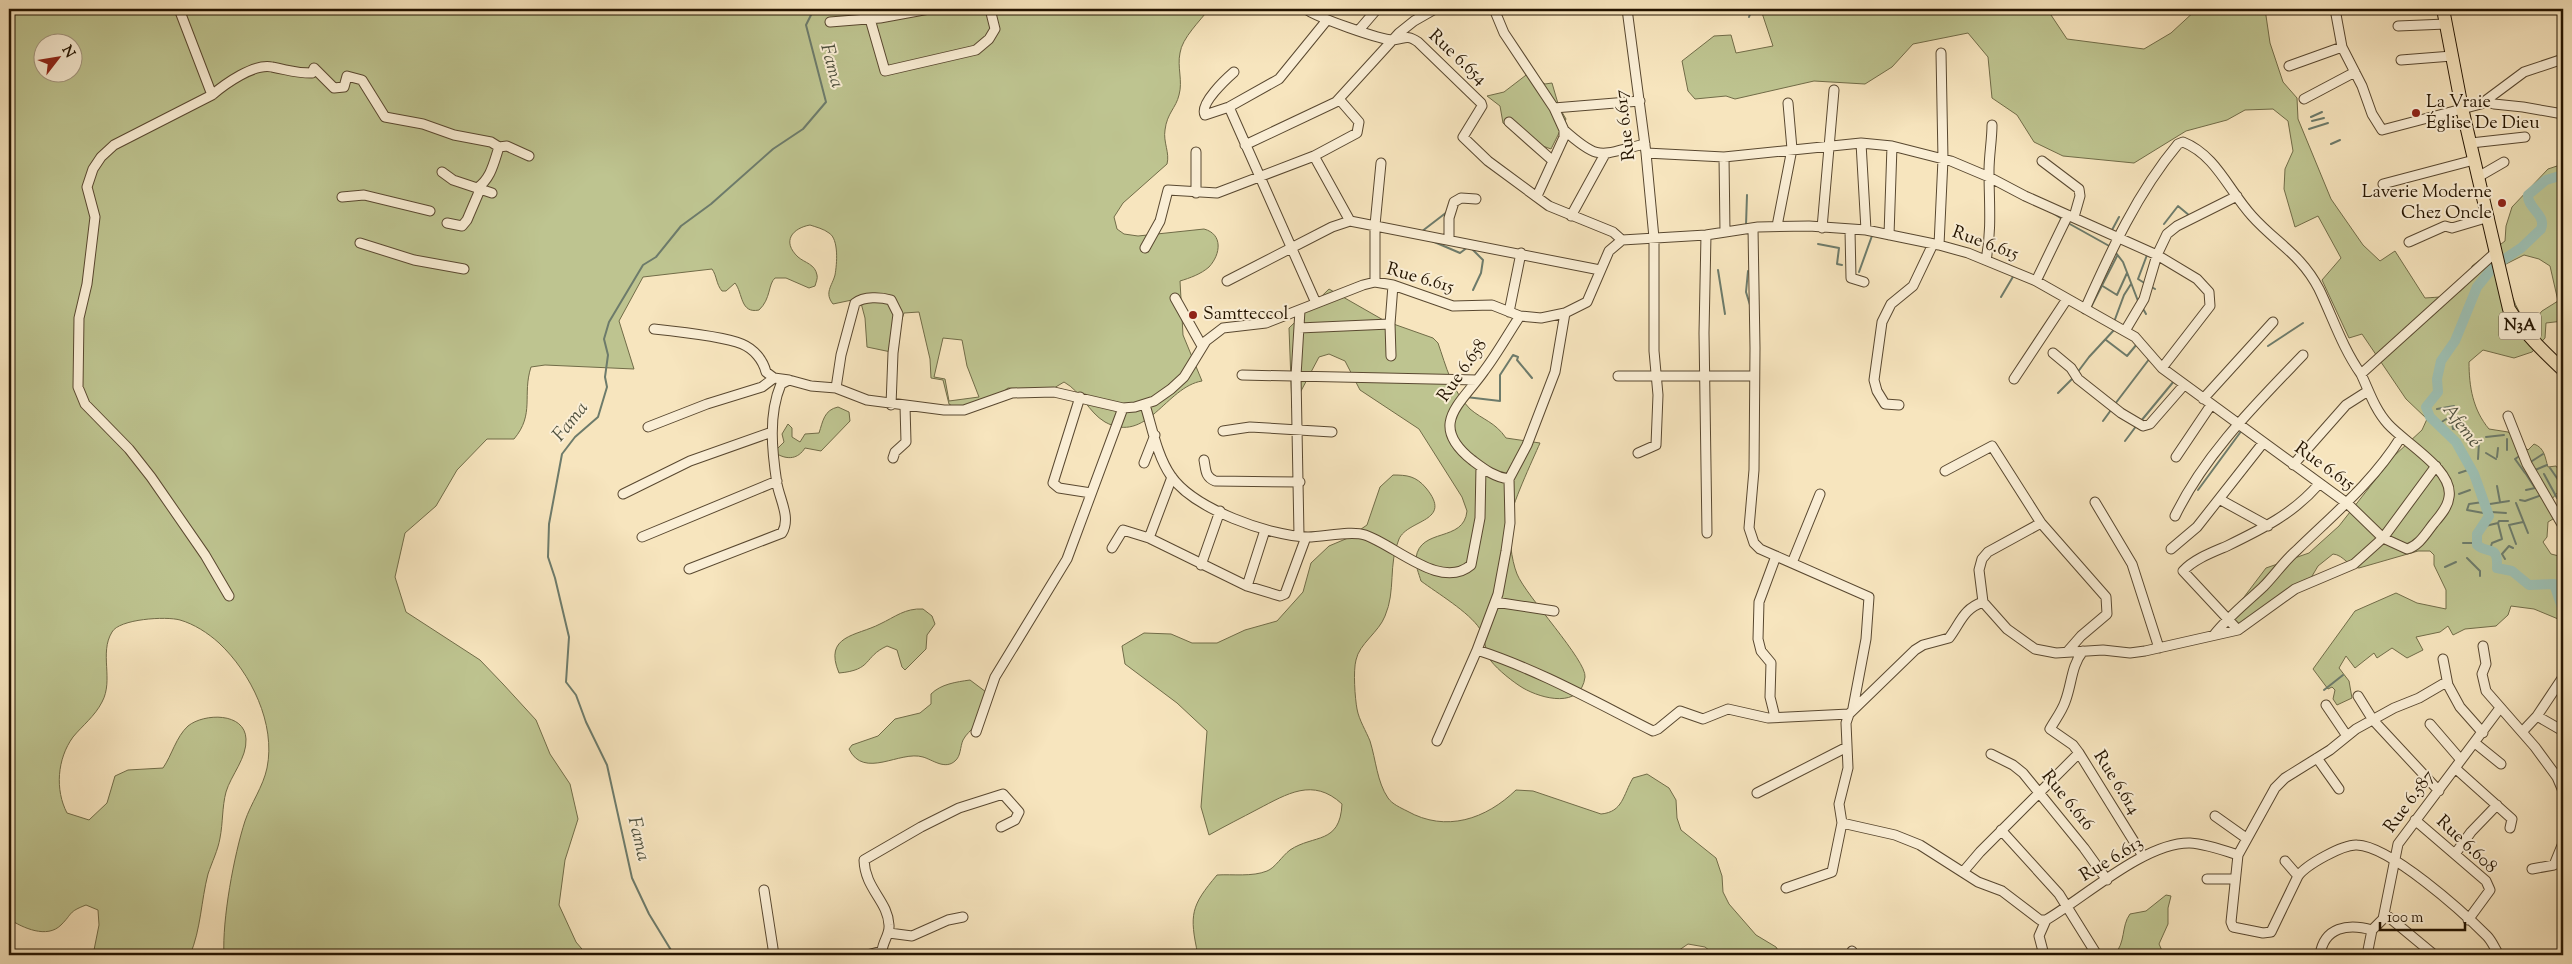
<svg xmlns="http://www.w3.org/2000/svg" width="2572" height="964" viewBox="0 0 2572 964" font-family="'Sorts Mill Goudy',serif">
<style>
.green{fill:#bec490;stroke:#716c48;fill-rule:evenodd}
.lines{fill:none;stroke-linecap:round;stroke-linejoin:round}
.stream{stroke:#6d7b6b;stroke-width:2}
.river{stroke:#9dbfb2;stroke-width:10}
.minor-casing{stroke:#594830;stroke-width:11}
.highway-casing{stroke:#241400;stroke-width:14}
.minor{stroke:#faeed5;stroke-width:9}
.highway{stroke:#f7e5be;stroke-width:12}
.poi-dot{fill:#8f2418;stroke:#faeed5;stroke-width:2}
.labels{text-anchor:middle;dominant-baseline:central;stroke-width:4;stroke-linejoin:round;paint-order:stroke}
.shield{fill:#faeed5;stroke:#645540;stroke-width:1}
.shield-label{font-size:16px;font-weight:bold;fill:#241400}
.street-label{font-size:18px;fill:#241400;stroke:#faeed5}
.poi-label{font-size:18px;fill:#241400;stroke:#faeed5;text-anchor:start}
.water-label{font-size:19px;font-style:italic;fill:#4e503e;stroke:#faeed5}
</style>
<rect width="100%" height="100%" fill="#f7e5be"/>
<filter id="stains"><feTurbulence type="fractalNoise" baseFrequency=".004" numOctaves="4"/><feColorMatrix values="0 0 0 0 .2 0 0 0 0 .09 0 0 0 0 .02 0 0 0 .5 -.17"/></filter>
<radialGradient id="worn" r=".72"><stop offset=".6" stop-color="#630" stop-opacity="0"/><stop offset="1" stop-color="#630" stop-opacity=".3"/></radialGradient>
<!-- green -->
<path class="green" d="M9 9H1209C1200 21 1182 38 1180 53 1177 67 1183 81 1179 95 1176 108 1167 113 1165 130 1163 142 1170 153 1167 164L1123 203 1114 217 1117 229 1124 234 1138 236 1204 229C1223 234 1221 254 1209 267 1201 274 1190 278 1180 281L1183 335 1202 381C1166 387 1147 445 1105 422 1088 412 1082 392 1064 382L1049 391 1008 388 986 404 954 407 949 404 943 380 931 378 930 359 919 312 904 313 891 352 867 347 865 318 861 303 852 300 833 304C824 293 832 286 835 275 837 264 839 239 829 233 824 229 816 227 810 225 793 228 781 241 798 257 805 263 815 264 817 275 818 278 816 282 815 286L809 288 786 278H775C768 284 771 299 759 310 740 314 743 293 735 283L726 291H722C716 284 717 276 712 269L643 277 619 321 634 369 545 365 531 367C522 395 535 414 514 439H487L457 470 436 506 405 533 395 577 406 612 480 660 503 684 536 720 550 754 570 784 578 819 565 860 559 905 576 942 587 955H224C222 920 234 855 245 821 251 803 263 787 267 768 276 724 251 673 219 643 208 633 194 624 180 620 166 616 119 619 112 632 99 653 114 680 102 702 95 716 82 726 73 737 57 759 55 790 67 813L89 820 107 803 115 776 128 770 163 768C172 755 176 737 188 726 204 713 245 712 246 739 247 758 231 775 226 792 222 807 223 823 220 838 218 850 212 862 208 874 201 901 201 929 190 955H93L99 925 98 910 86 905C68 912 73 913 61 925 47 939 23 928 9 919ZM42 42H72V72H42ZM943 338 962 340 967 366 979 397 949 401 945 379 934 377Z
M1768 9H2047L2067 39 2144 49 2171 33 2197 9H2265L2270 43 2283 82 2297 98 2298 119 2331 199 2363 245 2380 261 2395 251 2425 298C2453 296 2466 298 2472 266L2505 241 2506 226 2512 207 2548 169 2563 164V321L2546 323 2545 338 2532 352 2514 358 2483 350 2469 362C2469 387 2473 410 2489 429L2508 432 2528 450 2534 444C2545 448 2545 458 2548 467L2556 466 2563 476V490L2559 491 2550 501 2558 516 2548 522 2547 537 2543 542 2551 554 2563 557V621L2534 609 2511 606 2508 615 2496 626 2465 629 2453 635 2448 626 2440 632 2416 637 2423 650 2407 658 2392 648 2377 658 2374 653 2355 668 2346 656 2339 668 2349 681 2352 698 2337 705 2333 699 2335 690 2332 687 2328 689 2313 669 2355 611 2396 593 2417 603 2446 609V590L2434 565V555L2430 551H2418L2359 568C2348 567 2344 555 2333 554L2318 566 2305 588 2232 633 2227 627 2238 605 2266 568 2309 553 2339 526 2394 456 2422 430 2427 419 2406 399 2362 334 2349 338 2322 280 2341 258 2318 216 2295 227 2284 189 2285 169 2293 151 2288 121 2273 109 2245 110 2227 120 2186 131 2134 163 2063 156 2034 142 2017 115 1992 98 1988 57 1968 33 1913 44 1892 67 1865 84 1814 81 1735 99 1726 96 1695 99 1688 91 1682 61 1714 36 1731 35 1736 53 1773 46 1762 13ZM2524 255 2539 259 2550 266 2558 301 2542 311 2529 326C2514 308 2508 287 2504 265Z
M1534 69 1538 79 1545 84 1552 83 1559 107 1566 119 1551 149 1521 138 1503 123 1500 106 1487 96 1504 92Z
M1329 289 1385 321 1433 338 1438 343C1446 366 1452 391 1470 409 1483 420 1495 422 1506 438L1540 443C1533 459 1510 508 1510 521 1509 536 1511 559 1517 574 1526 596 1587 661 1585 677 1581 709 1542 699 1523 688 1513 682 1498 670 1491 661 1484 652 1486 638 1480 629 1469 612 1437 593 1421 581 1419 574 1415 565 1416 558 1420 527 1464 543 1467 511L1462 497 1419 429 1360 390 1345 361 1329 354 1319 357 1292 408 1289 328Z
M838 407 849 412 850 421 821 451 805 448C798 459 788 460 777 454L776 450 784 442 782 434 788 424 792 428V437L800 442 805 434 819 433C823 421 824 410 838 407Z
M1393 475C1407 475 1416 476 1426 488 1454 522 1408 519 1399 539 1388 564 1396 591 1385 616 1379 632 1359 644 1356 660 1353 671 1355 698 1357 709 1359 720 1366 731 1370 741 1376 760 1377 782 1388 798 1392 804 1401 808 1407 811 1446 833 1486 819 1516 790L1533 791 1601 814C1623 812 1623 795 1633 778L1647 774 1669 788 1676 800 1677 818 1681 830 1716 858 1722 876 1723 892 1729 904 1756 935 1776 947 1781 955H1715L1705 947 1688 944 1672 955H1198C1189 914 1191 906 1217 875 1233 874 1252 877 1267 871 1275 868 1282 856 1290 850 1314 834 1340 845 1342 804 1313 777 1287 794 1258 809 1241 818 1225 826 1209 835L1201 807 1207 731 1177 703 1125 664 1122 646 1144 633 1171 634 1192 643H1217L1245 630 1277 621 1303 592 1311 563 1329 546 1348 538 1367 525 1380 487Z
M923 609 932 616 935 624 927 635 926 649 905 670 902 667 897 650 887 646C863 657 873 670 839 673 823 635 857 636 880 624 895 617 905 608 923 609Z
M970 680 986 692C983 702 980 716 975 725 971 731 966 734 963 740 960 747 961 756 955 761 945 770 933 760 923 757 900 750 864 780 849 749L852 745 878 736 895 719 920 713 931 704V694C941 684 956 682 970 680Z
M2166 895 2171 896 2168 908V924L2159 944 2164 955H2114C2126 943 2121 926 2130 914L2146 911Z"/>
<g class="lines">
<!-- stream -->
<path class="stream" d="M1749 17 1752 9
M2311 117 2322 112
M2312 121 2324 118
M2309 129 2328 123
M2331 144 2340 140
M2053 213 2062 219
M2068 223 2111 247
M2164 224 2178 206 2190 216
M1746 225 1747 195
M2112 230 2119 217
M1421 232 1447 212
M1432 241 1460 253 1468 247
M1818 244 1839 248 1837 264 1842 265
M1472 249 1483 260 1481 273 1473 290
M2116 253 2123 262 2138 301
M1718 270 1725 314
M1748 271 1746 292 1750 305
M1859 272 1873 233
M2146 284 2138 279 2147 255
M2101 285 2117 295 2127 273
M2150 286 2155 289
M2001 297 2014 275
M2091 307 2117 256
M2142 307 2146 314
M2114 322 2124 295 2131 284
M2106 340 2127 356 2137 344
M2268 346 2303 323
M2077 373 2089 357 2114 330
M2058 393 2074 377
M1466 397 1500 401V375L1513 355 1518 357 1517 360 1532 378
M2115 404 2150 358
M2437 409 2454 406
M2103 421 2111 410
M2141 421 2174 381
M2440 423 2451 416 2453 429 2464 430
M2486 437 2504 435
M2125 441 2137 425
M2507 450V439
M2486 453 2496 459
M2521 455 2515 459 2525 473
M2497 457 2498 448
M2478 459 2479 442
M2529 463 2543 454
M2550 468 2559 481 2562 480
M2535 470 2547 465
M2459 473 2468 470
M2526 474 2535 488 2526 490
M2544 474 2557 498
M2497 486 2500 502
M2198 490 2242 430
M2459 494 2470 490
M2520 500 2525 501 2542 495
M2483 502 2469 504 2467 510 2489 514
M2516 503 2528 533
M2490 504 2509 501
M2491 512 2506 513
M2481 527 2498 523 2499 521H2508
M2463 543H2477
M2516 544 2509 525 2523 522
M2491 546 2492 543 2502 539 2498 523
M2467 558 2480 571V576
M2505 559 2502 554 2509 546 2513 548
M2445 567 2456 562
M2324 690 2343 675
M674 955 649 914 632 878 607 765 586 722 576 695 566 682 569 637 555 578 548 557 549 524 562 454 575 437 598 417 607 387 605 377 608 355 604 339 609 322 643 265 656 257 681 226 711 204 773 149 803 129 826 102 806 25 814 9"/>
<!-- river -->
<path class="river" d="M2563 175 2546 180 2528 195C2527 208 2547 215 2541 229L2521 248 2494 266 2477 287 2455 341 2441 361 2437 379 2438 392 2426 407 2430 417 2456 442 2474 474 2489 516 2477 534V545C2489 555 2498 544 2497 568L2512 571 2529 585 2554 584 2563 610"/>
<defs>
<path id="minor" d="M179 9 212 95 114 145 101 157 93 169 87 187 95 217 87 284 79 318 78 387 85 404 129 449 151 477 205 555 229 596
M1306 9C1315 17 1381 40 1393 40 1405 39 1406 34 1418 42L1481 103 1482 106 1463 137 1488 161 1549 206 1613 232 1622 240
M1494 9 1504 33 1554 108 1640 101
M1627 9 1646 153 1654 238V351L1658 395 1656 445 1638 453
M2304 9H2321
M2335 9 2342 47 2362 86 2372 114 2382 130 2481 104 2524 72 2563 59
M870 19 885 71 976 50 989 39 995 29 990 9
M830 22 880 18 929 9
M2398 26 2446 24
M1359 30 1377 9
M2401 60 2452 56
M2289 66 2342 47
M1234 72C1226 79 1199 104 1205 115L1229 107 1279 79 1327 20
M212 95C225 84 254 63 272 67 289 70 293 73 312 73L314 68 334 88 344 87 347 76 362 80 385 117 423 124 454 135 491 142 499 147
M2304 99 2355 72
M2487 101 2494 104 2523 107 2563 114
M1229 107 1316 303
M1509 122 1553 161
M1564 130C1601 163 1600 154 1645 144
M1861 143 1866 230
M2471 143 2525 137
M1245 145 1336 102 1399 33 1414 21 1435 9
M1196 152V193
M1646 153 1724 157 1861 143 1892 146 1951 161 1989 177 2025 196 2157 255 2197 279 2209 292 2210 306 2162 368
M1314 156 1350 221
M1724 157 1725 232
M2042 161 2079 189 2080 196 2074 217
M442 172 453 180 477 188 479 192 467 220 462 226 447 223
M2478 177 2504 162
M2383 184 2474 160
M492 193 477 188C491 179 494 162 499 147L507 146 529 156
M1537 196 1564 137V130L1554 108
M342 197 364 195 430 211
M1571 216 1605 154
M1777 226 1792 149 1788 103
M1753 228 1755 348 1754 470 1749 528 1754 543 1760 549 1869 597 1866 639 1853 708
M1822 228 1834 90
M1850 230 1851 278 1864 282
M1706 235 1704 333 1707 533
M1889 235 1892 146
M1449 239V218L1454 202 1461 198 1476 199
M2409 242 2445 226 2452 228 2489 217
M360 243 414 260 464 269
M1939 245 1943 159 1941 53
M1145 248 1160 221 1168 190 1217 193 1314 156 1357 133 1359 122 1339 99
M1986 260C1992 230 1989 201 1989 171 1989 155 1992 140 1992 125
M1227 281 1332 227 1350 221 1600 270
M2036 281 2068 215
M1375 282V225L1381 163
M1175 298 1202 346
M2085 309C2111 251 2137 193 2178 144L2183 142C2216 155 2229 191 2252 216 2276 243 2301 254 2319 289 2333 318 2342 347 2361 374
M1509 312 1521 253
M1565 313 1555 372 1527 445 1509 479 1510 523 1506 551 1498 594 1477 650C1539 670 1595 702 1653 731L1658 729 1680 711 1703 719 1728 709 1768 718 1849 714
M1299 328 1390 324
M654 329C673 331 726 337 742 344 754 349 763 360 766 372L774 378 789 380
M2125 331 2144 299 2157 255 2167 234 2177 226 2237 196
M2053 353 2071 368 2078 379 2121 413 2143 426 2150 424 2184 385
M1391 356 1390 324 1393 285
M1242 375 1477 380
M1618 376H1754
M2014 379 2067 299
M836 388 841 355 855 303C864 296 881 297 891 300L898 314 893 353 891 405
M1080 397 1053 483 1059 488 1091 493
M2203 399 2273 322
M1145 405C1152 427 1157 456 1171 476 1194 509 1269 536 1308 537 1324 537 1351 530 1365 535 1395 545 1441 591 1471 565L1480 518 1481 467
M1899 405 1885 404 1877 391 1874 380 1882 322 1891 304 1913 286 1933 244
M2508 416 2527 464 2563 526
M648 427 707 404 762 387 774 378
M1223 431 1250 427 1332 432
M2176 457 2211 405
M893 458 895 452 906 442 905 406
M1204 460C1206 470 1205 477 1215 481L1300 482
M1144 463 1155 435
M2293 465 2346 405 2368 391
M1945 471 1992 446 2041 523 2106 597 2107 614 2081 636 2067 652
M1509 479C1494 477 1484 469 1472 460 1427 424 1461 404 1484 371 1497 354 1508 334 1520 316
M623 494 690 461 772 432
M2219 499 2268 526
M2095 502 2132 564 2159 648
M2175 516C2205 454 2256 404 2303 355
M2041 523 1988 552 1982 559 1979 570 1983 602 2007 629 2035 649 2056 653 2103 650 2130 653 2145 651 2238 630 2295 589 2354 564 2383 538 2436 466
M1299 535 1296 376 1300 310
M642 537 777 481
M1149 538 1172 477
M1112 548 1123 530 1149 538 1247 586 1280 596 1285 594 1306 537
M2171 549 2197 527 2263 443
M1792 563 1820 494
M1201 565 1220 511
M689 569 782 533C791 518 780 500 777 484 772 451 768 415 781 384L789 380 811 386 836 388 867 400 944 410H964L1012 393 1054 392 1123 408 1135 407 1154 401 1171 389 1184 377 1206 341 1223 328 1266 323 1363 285 1375 282 1393 285 1453 306 1492 305 1520 316 1541 318 1565 313 1587 302 1609 251 1622 240 1706 235 1758 227 1809 226 1866 230 1939 245 1968 253 2036 281 2135 337 2162 368 2348 504 2383 538 2407 549C2419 546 2426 533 2434 523 2440 516 2448 507 2449 497 2454 470 2405 443 2388 424 2375 410 2369 391 2361 374L2496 252
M1247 586 1265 530
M1495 602 1554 611
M2238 630 2183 571C2194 559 2213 552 2227 546 2262 529 2293 514 2319 484
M2214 635C2228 617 2246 603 2263 587 2275 575 2284 561 2297 550 2334 514 2373 482 2401 437
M2483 646 2486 664 2482 674 2486 691 2535 747 2557 777 2563 791
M2443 659 2448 685
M2358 696 2373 720 2439 791
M2326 705 2347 736
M2537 716 2563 731
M1775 717 1770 697 1771 663 1761 651 1758 639 1759 602 1776 556
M2430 724 2461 760
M976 732 995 677 1067 559 1123 408
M2522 732 2537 716 2563 677
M1437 741 1477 650
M2475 743 2501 764
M2079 753 2073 745 2050 729C2055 720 2062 711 2065 702 2072 684 2071 666 2083 651
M1991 754 2013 765 2023 773 2084 848 2107 880
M2317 758 2339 789
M2455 768 2512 819 2510 828
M1757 793 1847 747
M2215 816 2246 838
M2415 820 2486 881 2490 890 2468 920
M1842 823 1895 835 1920 845 1978 882 2002 891 2040 920H2046C2084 898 2145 842 2190 843 2206 844 2223 850 2238 855L2275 788 2285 778 2330 750 2356 729 2394 708 2419 698 2443 684 2448 685 2460 707 2483 733
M2001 830 2059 894 2097 955
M2455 854 2471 832 2497 805
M2238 855 2231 922 2233 927 2263 933 2271 932 2298 876
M2285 861 2298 876C2306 865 2343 844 2357 845 2390 846 2463 912 2487 936 2492 941 2495 949 2499 955
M2532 869 2554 865 2563 843
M1963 872 1980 852 2079 753 2143 856
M2207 879H2234
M1786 888 1832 872 1842 823 1839 804 1848 768 1846 723 1849 714 1915 650 1923 645 1949 638C1961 622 1963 609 1983 602
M764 890 774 955
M2385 914 2432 953
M889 933 912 936 948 920 963 917
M867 955 882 951C883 941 890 934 889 925 888 901 865 889 864 860L921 827 959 808 1003 794 1019 812 1015 820 1001 827
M1851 955 1852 951
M2044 955 2039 936 2046 920
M2320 955C2324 927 2348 923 2372 930
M2367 955 2372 930 2383 919 2398 844 2500 708"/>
<path id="highway" d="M2443 9 2462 108 2509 309C2524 333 2543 351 2563 370"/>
</defs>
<!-- minor casing -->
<use href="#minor" class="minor-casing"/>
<!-- highway casing -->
<use href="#highway" class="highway-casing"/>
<!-- minor -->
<use href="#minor" class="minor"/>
<!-- highway -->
<use href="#highway" class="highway"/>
</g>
<!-- markers -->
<g class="poi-dot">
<circle cx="2416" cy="113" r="5"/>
<circle cx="2502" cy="203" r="5"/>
<circle cx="1193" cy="315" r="5"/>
</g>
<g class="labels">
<!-- shield labels -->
<rect class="shield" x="2499" y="312.5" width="42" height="27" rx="4"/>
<g class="shield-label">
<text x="2520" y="326">N3A</text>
</g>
<!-- street labels -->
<g class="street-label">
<text transform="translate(1457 58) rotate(43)">Rue 6.654</text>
<text transform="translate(1626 125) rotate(-97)">Rue 6.617</text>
<text transform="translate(1985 244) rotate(20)">Rue 6.615</text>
<text transform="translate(1420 279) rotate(16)">Rue 6.615</text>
<text transform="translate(1463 371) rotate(-55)">Rue 6.658</text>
<text transform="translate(2324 467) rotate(36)">Rue 6.615</text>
<text transform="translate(2116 783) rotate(58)">Rue 6.614</text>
<text transform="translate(2067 801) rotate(51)">Rue 6.616</text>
<text transform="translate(2410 802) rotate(-54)">Rue 6.587</text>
<text transform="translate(2466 845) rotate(43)">Rue 6.608</text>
<text transform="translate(2112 860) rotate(-31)">Rue 6.613</text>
</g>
<!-- poi labels -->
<g class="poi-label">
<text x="2426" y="103">La Vraie<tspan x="2426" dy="21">Église De Dieu</tspan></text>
<text x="2492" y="193" text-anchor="end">Laverie Moderne<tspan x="2492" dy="21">Chez Oncle</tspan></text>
<text x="1203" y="315">Samtteccol</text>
</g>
<!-- water labels -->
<g class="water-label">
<text transform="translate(831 66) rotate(75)">Fama</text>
<text transform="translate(571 422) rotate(-51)">Fama</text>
<text transform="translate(2461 426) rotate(52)">Afemé</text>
<text transform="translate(638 839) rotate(77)">Fama</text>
</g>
</g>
<!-- margin -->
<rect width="2572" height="964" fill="none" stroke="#f7e5be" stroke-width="30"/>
<rect x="10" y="10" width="2552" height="944" fill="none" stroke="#241400" stroke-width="2.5"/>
<rect x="15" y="15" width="2542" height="934" fill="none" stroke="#241400"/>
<!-- north arrow -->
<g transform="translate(58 58) rotate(59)"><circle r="24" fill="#faeed5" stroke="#a49780"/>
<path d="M0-4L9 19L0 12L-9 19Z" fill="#8f2418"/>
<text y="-8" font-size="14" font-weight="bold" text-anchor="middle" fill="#241400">N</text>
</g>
<!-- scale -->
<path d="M2380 922v8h85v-8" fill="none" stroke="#241400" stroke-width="2.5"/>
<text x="2387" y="922" font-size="15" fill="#241400" stroke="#faeed5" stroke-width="4" paint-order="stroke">100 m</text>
<rect width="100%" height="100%" filter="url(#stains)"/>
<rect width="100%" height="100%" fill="url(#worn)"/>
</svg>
